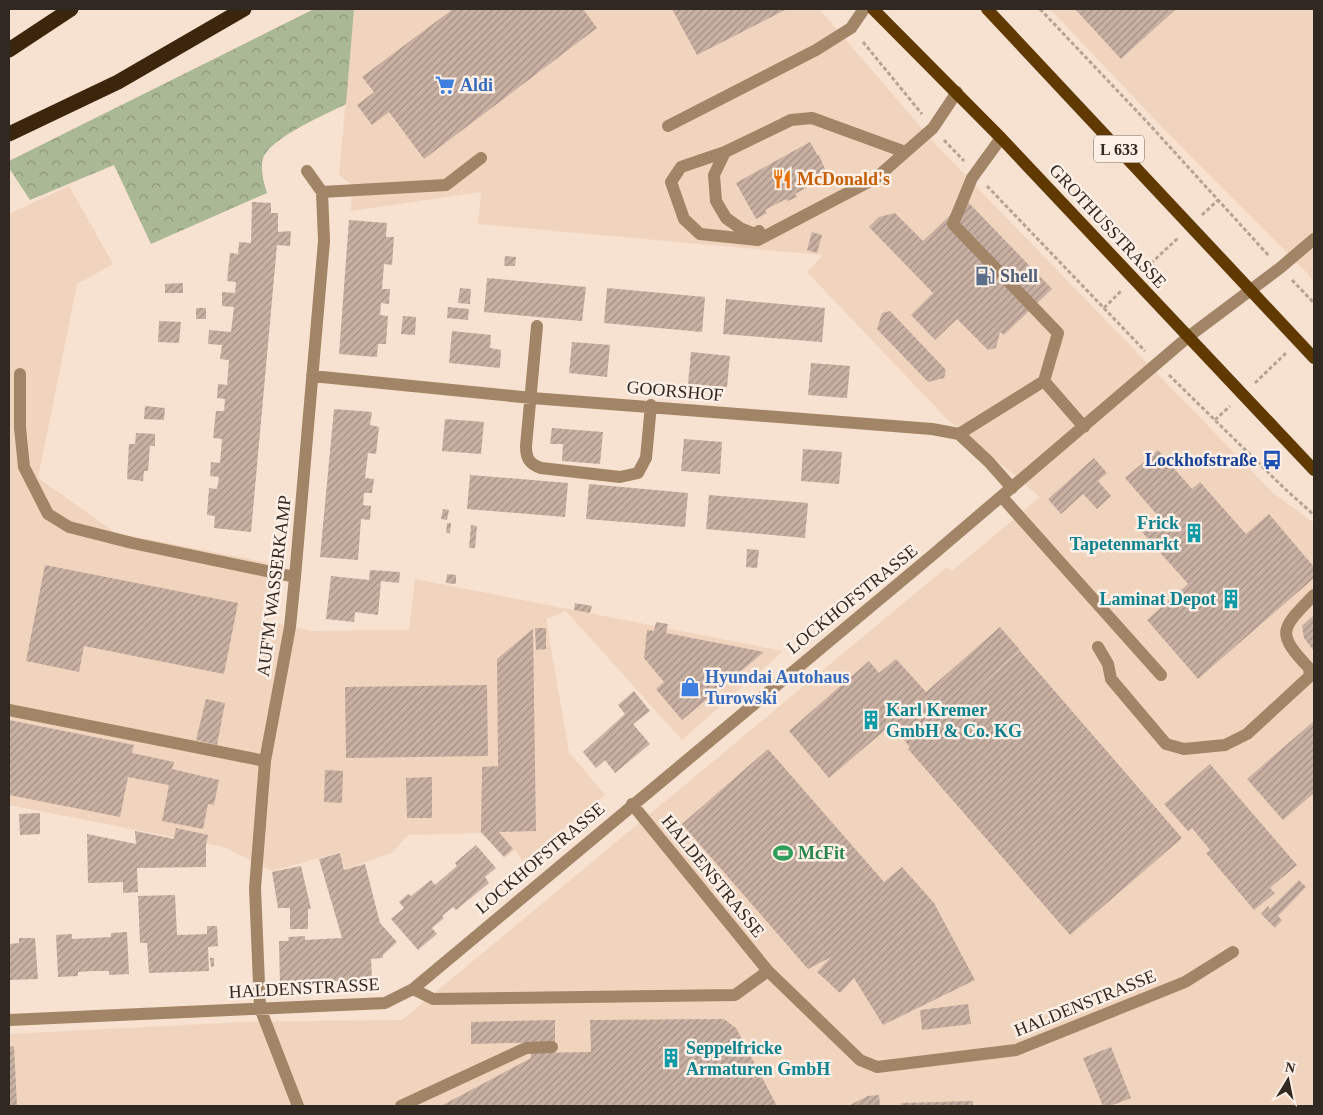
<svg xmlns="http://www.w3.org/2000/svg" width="1323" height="1115" viewBox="0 0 1323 1115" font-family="'Times New Roman',serif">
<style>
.built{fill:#f0d4be}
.forest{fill:url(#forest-crowns)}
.building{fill:url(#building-hatch)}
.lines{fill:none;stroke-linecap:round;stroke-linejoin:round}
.path{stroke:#b5a396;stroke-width:3;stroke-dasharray:4 2.5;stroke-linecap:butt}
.minor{stroke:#a28566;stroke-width:12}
.major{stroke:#603900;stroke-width:12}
.highway{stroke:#3b250b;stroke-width:15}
.labels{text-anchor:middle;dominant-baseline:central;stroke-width:5;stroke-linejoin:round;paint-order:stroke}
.shield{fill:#fef0e6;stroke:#6e645d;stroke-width:1}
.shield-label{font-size:16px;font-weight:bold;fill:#312822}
.shop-label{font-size:18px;font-weight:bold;fill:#366cbe;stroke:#fef0e6;text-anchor:start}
.food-label{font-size:18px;font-weight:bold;fill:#c56008;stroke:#fef0e6;text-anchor:start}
.street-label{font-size:18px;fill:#312822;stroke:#fef0e6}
.service-label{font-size:18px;font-weight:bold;fill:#4e5e75;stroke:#fef0e6;text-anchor:start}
.transit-label{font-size:18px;font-weight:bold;fill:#164399;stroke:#fef0e6;text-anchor:end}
.culture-label{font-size:18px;font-weight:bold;fill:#0d838f;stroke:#fef0e6;text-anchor:end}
.leisure-label{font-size:18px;font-weight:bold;fill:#27864d;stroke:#fef0e6;text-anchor:start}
</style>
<defs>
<pattern id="forest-crowns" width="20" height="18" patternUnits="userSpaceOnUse" patternTransform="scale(1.25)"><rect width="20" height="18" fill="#abb895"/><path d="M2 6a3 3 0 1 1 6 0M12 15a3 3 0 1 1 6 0" fill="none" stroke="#8c9679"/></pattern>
<pattern id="building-hatch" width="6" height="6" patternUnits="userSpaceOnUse" patternTransform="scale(1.25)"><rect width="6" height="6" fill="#c8b0a3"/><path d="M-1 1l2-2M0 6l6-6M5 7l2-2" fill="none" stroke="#a38f84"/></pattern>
</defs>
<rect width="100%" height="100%" fill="#f7e1d0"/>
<!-- built -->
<path class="built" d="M354 9H819L937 146 1272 492 1314 523V1106H9V1034L244 1022 402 1020 947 567 952 571 1040 497 946 418 807 272 823 255 478 224 481 192 351 211V184L339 175Z
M1050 9H1314V284L1308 274 1161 126Z
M69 186 113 264 77 284 38 478 116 533 275 564 268 622 313 631 409 630 415 579 783 651 682 740 566 611 546 619 569 752 605 795 523 862 515 850 505 858 481 833 408 835 392 853 345 869 340 852 273 871 224 847 9 805V214Z"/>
<!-- forest -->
<path class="forest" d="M314 9H354L346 104C327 114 269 138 263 159 260 170 264 183 267 193L151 244 114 165 30 200 9 168V161Z"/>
<!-- building -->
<path class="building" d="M453 9H583L597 28 424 159 389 112 372 125 357 105 374 92 362 77Z
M672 9H787L697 55Z
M1075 9H1176L1121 59Z
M810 142 818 156 819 155 828 176 795 194 797 197 788 201 786 199 765 210 767 213 756 219 736 183Z
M966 200 1052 289 1004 335 1000 332 996 348 988 350 957 319 935 340 911 315 933 293 869 227 879 217 895 213 923 241Z
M252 202 271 203V213H278V232L291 231 290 246 277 245 251 532 214 528 215 516 207 515 209 488 217 489 219 477 210 476 211 462 220 463 222 439 213 438 216 411H224L225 399 217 398 218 384 227 385 229 360 220 359 222 345 208 344 209 330 231 332 234 307 222 306V292L235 293 236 282 227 281 230 253 238 254 239 242 251 243Z
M349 220 387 223 386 237H394L392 265 384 264 382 289H390L389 304 381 303 380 315 388 316 386 344H378L377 357 339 354Z
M812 232 822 235 817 253 807 250Z
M505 256 516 257 515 266H504Z
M487 278 586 287 582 321 484 312Z
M183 283V293H165V284Z
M460 288 471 289 470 304 458 303Z
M607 288 705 297 702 332 604 323Z
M726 299 825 308 822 342 723 334Z
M448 307 469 309 468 320 447 318Z
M196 308H206V319H196Z
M890 311 946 370 944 378 928 382 877 329 882 313Z
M403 316 416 317 415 335 401 334Z
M159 321 181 322 179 343 158 342Z
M452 331 491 335 490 348 501 350 500 368 449 363Z
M572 342 610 345 607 377 569 373Z
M691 352 730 356 727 387 688 384Z
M811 363 850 366 847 398 808 395Z
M145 406 165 408 164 420 144 419Z
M334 409 372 412 370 425 379 427 376 454 368 453 365 478 374 479 372 493H364L363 505 371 506 370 520 361 519 358 560 320 557Z
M445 419 484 422 481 454 442 451Z
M552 428 603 432 600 464 562 461 563 444H550Z
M136 433 155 434V446H150L148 471H144L143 481 127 479 129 444H135Z
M684 439 722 442 720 474 681 471Z
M803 449 842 452 839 484 801 481Z
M1158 450 1192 489 1200 482 1246 534 1269 514 1314 567V578L1198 679 1147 620 1188 584 1142 532 1159 517 1125 478Z
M1094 458 1107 473 1098 481 1111 496 1097 509 1083 494 1061 514 1048 499Z
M470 475 568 483 565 517 467 509Z
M589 484 688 493 685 527 586 519Z
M709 495 808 503 805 538 706 529Z
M443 509 449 510 447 520 441 519Z
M447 523H451L450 533H446Z
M471 525 477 526 475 548H469Z
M747 549 759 550 757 568 746 567Z
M45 565 238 603 224 674 84 646 79 672 26 661Z
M370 570 400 572 399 583 381 581 378 615 355 612 354 622 326 619 331 576 369 580Z
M447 574 456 575V584L446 583Z
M575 603 592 606 590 613 574 610Z
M1314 615V651L1304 638 1302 626Z
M656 622 668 624 666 633 764 652 682 720 656 689 664 682 644 658 647 630 654 631Z
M1000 627 1020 650 946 716 1020 651 1182 838 1070 935 908 749 910 747 891 725 829 778 789 731 869 661 879 673 896 659 926 692Z
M535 628H546V649L536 650Z
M533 629 536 831 499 832 513 849 504 857 481 832 482 767 498 766 497 659Z
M487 685 488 756 346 758 345 687Z
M634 691 650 711 633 724 650 744 615 773 605 760 596 768 583 752 625 714 618 705Z
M206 699 225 703 217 745 196 740Z
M9 720 134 745 132 753 174 762 172 769 219 780 214 805 208 804 203 829 162 821 169 785 128 777 120 817 9 795Z
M1314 721V793L1283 820 1247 779Z
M768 749 884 882 902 867 934 903 975 980 883 1025 854 978 840 993 817 972 831 957 808 969 682 824Z
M1210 764 1297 865 1270 888 1275 893 1254 910 1206 853 1210 850 1192 828 1188 831 1164 804Z
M325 770 343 771 342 803 324 802Z
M432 777V818H407L406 778Z
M40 813V834L20 835 19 814Z
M176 828 208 835 206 845V867L137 868 138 892 123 893V882L88 883 87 834 136 844 135 831 174 839Z
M476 845 496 868 485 877 489 883 456 910 453 907 442 916 444 918 432 928 437 934 418 950 391 919 404 908 399 902 408 894 411 896 431 880 435 885 457 866 455 863Z
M340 853 344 870 365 864 380 923 397 942 383 955V958L371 959 372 979 280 984 279 941H289L288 937 305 936V940L342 938 319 859Z
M301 866 311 909H308V929H290V908H278L272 872Z
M1299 880 1306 887 1278 916 1282 920 1275 928 1261 914 1268 906 1270 909Z
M175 895 177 935 207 934V926H217L218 946 208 947 209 971 149 973 147 943H140L138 896Z
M127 932 129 974 109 975V971H93L78 972V976L58 977 56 935 72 934V939L111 937V933Z
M19 938H35L38 979 9 980V944L19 943Z
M210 958H214V966L211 967Z
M968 1004 971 1024 922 1030 920 1010Z
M724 1019 736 1028 777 1106H441L531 1058V1053L591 1052 590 1020Z
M555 1020V1042L471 1044V1022Z
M14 1046 17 1106H9V1047Z
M1111 1047 1131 1098 1110 1106H1103L1083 1058Z
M879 1095 880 1106H848L868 1096Z
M973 1101V1106H901V1103Z"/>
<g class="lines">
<!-- path -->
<path class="path" d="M1040 9 1148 123 1269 256
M863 42 922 114
M944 140 964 161
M987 186 1145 351
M1202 215 1218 200
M1146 268 1178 238
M1292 280 1314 303
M1104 308 1121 291
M1169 375 1283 487 1314 515
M1255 383 1286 353
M1215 420 1230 406"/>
<!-- minor -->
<path class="minor" d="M668 126 816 50 851 28 864 9
M1001 138 972 178 953 224 1058 333 1044 381 1084 427
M725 152 714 175 716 201 726 218 740 228 755 234 759 231
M905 152 812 118 791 120 725 152 681 167 671 182 684 219 700 234 758 240 876 178 933 128 957 92
M322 192 446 185 481 158
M537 326 526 446C526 458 529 464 541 468L620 477 638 473 646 458 651 405
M20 374V428L24 467 48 514 69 527 132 543 295 577
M312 376 532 398 932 429 959 434 989 462 1012 488
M959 434 1044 381
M1002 497 1161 675
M1098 647 1108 664 1111 679 1166 744 1184 749 1225 745 1247 734 1310 676 1309 668C1275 632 1281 629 1314 595
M9 710 265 761
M632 804 768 971 860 1060 877 1067 1016 1050 1185 982 1233 952
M413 989 433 999 735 995 768 971
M9 1020 385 1003 413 989 929 558 1188 337 1280 268 1314 239
M298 1106 260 1008 255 888 265 761 290 627 295 577 324 241 322 192 307 171
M401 1106 526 1048 552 1047"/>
<!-- major -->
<path class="major" d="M873 9 1001 138 1314 470
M987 9 1314 358"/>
<!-- highway -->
<path class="highway" d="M9 50 71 9
M9 134 118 82 244 9"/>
</g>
<!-- icons -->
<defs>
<symbol id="supermarket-bare" viewBox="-9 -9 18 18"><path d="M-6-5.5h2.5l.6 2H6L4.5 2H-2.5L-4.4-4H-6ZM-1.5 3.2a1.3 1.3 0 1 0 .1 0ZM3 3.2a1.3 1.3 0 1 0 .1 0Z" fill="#3f7fe0" stroke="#fef0e6" stroke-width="2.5" paint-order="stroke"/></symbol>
<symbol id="restaurant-bare" viewBox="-9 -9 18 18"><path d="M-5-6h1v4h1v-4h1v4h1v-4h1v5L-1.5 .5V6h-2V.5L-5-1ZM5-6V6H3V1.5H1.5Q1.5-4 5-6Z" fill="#e8710a" stroke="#fef0e6" stroke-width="2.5" paint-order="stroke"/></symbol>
<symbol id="fuel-bare" viewBox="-9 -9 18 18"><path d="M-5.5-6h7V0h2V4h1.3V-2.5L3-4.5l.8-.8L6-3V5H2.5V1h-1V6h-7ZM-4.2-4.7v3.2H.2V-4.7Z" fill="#5c6f8a" stroke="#fef0e6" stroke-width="2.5" paint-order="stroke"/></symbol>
<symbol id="bus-bare" viewBox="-9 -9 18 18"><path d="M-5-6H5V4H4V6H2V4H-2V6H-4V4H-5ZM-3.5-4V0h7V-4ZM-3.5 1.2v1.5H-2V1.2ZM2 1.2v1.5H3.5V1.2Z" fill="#1a4fb4" stroke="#fef0e6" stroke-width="2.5" paint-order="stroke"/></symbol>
<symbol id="building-bare" viewBox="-9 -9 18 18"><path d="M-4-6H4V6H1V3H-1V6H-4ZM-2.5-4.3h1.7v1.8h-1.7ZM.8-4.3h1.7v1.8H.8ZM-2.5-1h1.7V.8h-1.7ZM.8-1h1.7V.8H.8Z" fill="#0f9aa8" stroke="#fef0e6" stroke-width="2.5" paint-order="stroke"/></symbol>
<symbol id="shop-bare" viewBox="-9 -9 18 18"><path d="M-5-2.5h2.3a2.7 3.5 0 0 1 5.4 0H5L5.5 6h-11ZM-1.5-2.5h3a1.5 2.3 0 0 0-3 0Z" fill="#3f7fe0" stroke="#fef0e6" stroke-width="2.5" paint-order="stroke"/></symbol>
<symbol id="stadium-bare" viewBox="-9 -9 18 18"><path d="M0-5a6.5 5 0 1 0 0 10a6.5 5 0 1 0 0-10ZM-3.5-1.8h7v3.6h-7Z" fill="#2e9e5b" stroke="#fef0e6" stroke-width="2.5" paint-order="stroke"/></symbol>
</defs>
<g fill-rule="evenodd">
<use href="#supermarket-bare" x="431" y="71" width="28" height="28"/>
<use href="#restaurant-bare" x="768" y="165" width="28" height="28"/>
<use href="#fuel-bare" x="971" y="262" width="28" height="28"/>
<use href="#bus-bare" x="1258" y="446" width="28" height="28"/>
<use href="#building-bare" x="1180" y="519" width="28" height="28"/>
<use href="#building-bare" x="1217" y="585" width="28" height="28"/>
<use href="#shop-bare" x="676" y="673" width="28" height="28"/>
<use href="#building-bare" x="857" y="706" width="28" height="28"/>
<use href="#stadium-bare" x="769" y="839" width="28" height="28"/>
<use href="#building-bare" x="657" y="1044" width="28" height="28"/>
</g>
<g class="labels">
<!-- shield labels -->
<rect class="shield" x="1094" y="135.5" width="50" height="27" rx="4"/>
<g class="shield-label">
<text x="1119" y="149">L 633</text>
</g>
<!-- shop labels -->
<g class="shop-label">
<text x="460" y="85">Aldi</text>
<text x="705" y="677">Hyundai Autohaus<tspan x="705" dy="21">Turowski</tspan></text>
</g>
<!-- food labels -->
<g class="food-label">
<text x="797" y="179">McDonald's</text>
</g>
<!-- street labels -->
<g class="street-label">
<text transform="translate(1108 226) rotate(47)">GROTHUSSTRASSE</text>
<text transform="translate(675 391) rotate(5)">GOORSHOF</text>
<text transform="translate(274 586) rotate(-83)">AUF'M WASSERKAMP</text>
<text transform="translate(852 599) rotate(-39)">LOCKHOFSTRASSE</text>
<text transform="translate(540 858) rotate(-40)">LOCKHOFSTRASSE</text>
<text transform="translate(713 876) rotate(51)">HALDENSTRASSE</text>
<text transform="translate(304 988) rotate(-3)">HALDENSTRASSE</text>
<text transform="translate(1085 1003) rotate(-22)">HALDENSTRASSE</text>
</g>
<!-- service labels -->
<g class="service-label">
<text x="1000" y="276">Shell</text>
</g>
<!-- transit labels -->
<g class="transit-label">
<text x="1257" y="460">Lockhofstraße</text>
</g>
<!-- culture labels -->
<g class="culture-label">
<text x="1179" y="523">Frick<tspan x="1179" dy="21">Tapetenmarkt</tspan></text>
<text x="1216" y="599">Laminat Depot</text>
<text x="886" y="710" text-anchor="start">Karl Kremer<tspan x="886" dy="21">GmbH &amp; Co. KG</tspan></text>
<text x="686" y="1048" text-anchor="start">Seppelfricke<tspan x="686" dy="21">Armaturen GmbH</tspan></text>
</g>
<!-- leisure labels -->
<g class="leisure-label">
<text x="798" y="853">McFit</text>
</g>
</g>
<!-- border -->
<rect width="1323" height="1115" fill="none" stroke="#312822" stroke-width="20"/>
<!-- north arrow -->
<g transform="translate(1288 1080) rotate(10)" stroke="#fef0e6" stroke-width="4" paint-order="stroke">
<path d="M0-4L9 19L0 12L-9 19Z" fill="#312822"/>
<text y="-8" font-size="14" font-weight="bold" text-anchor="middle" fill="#312822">N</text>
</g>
</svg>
